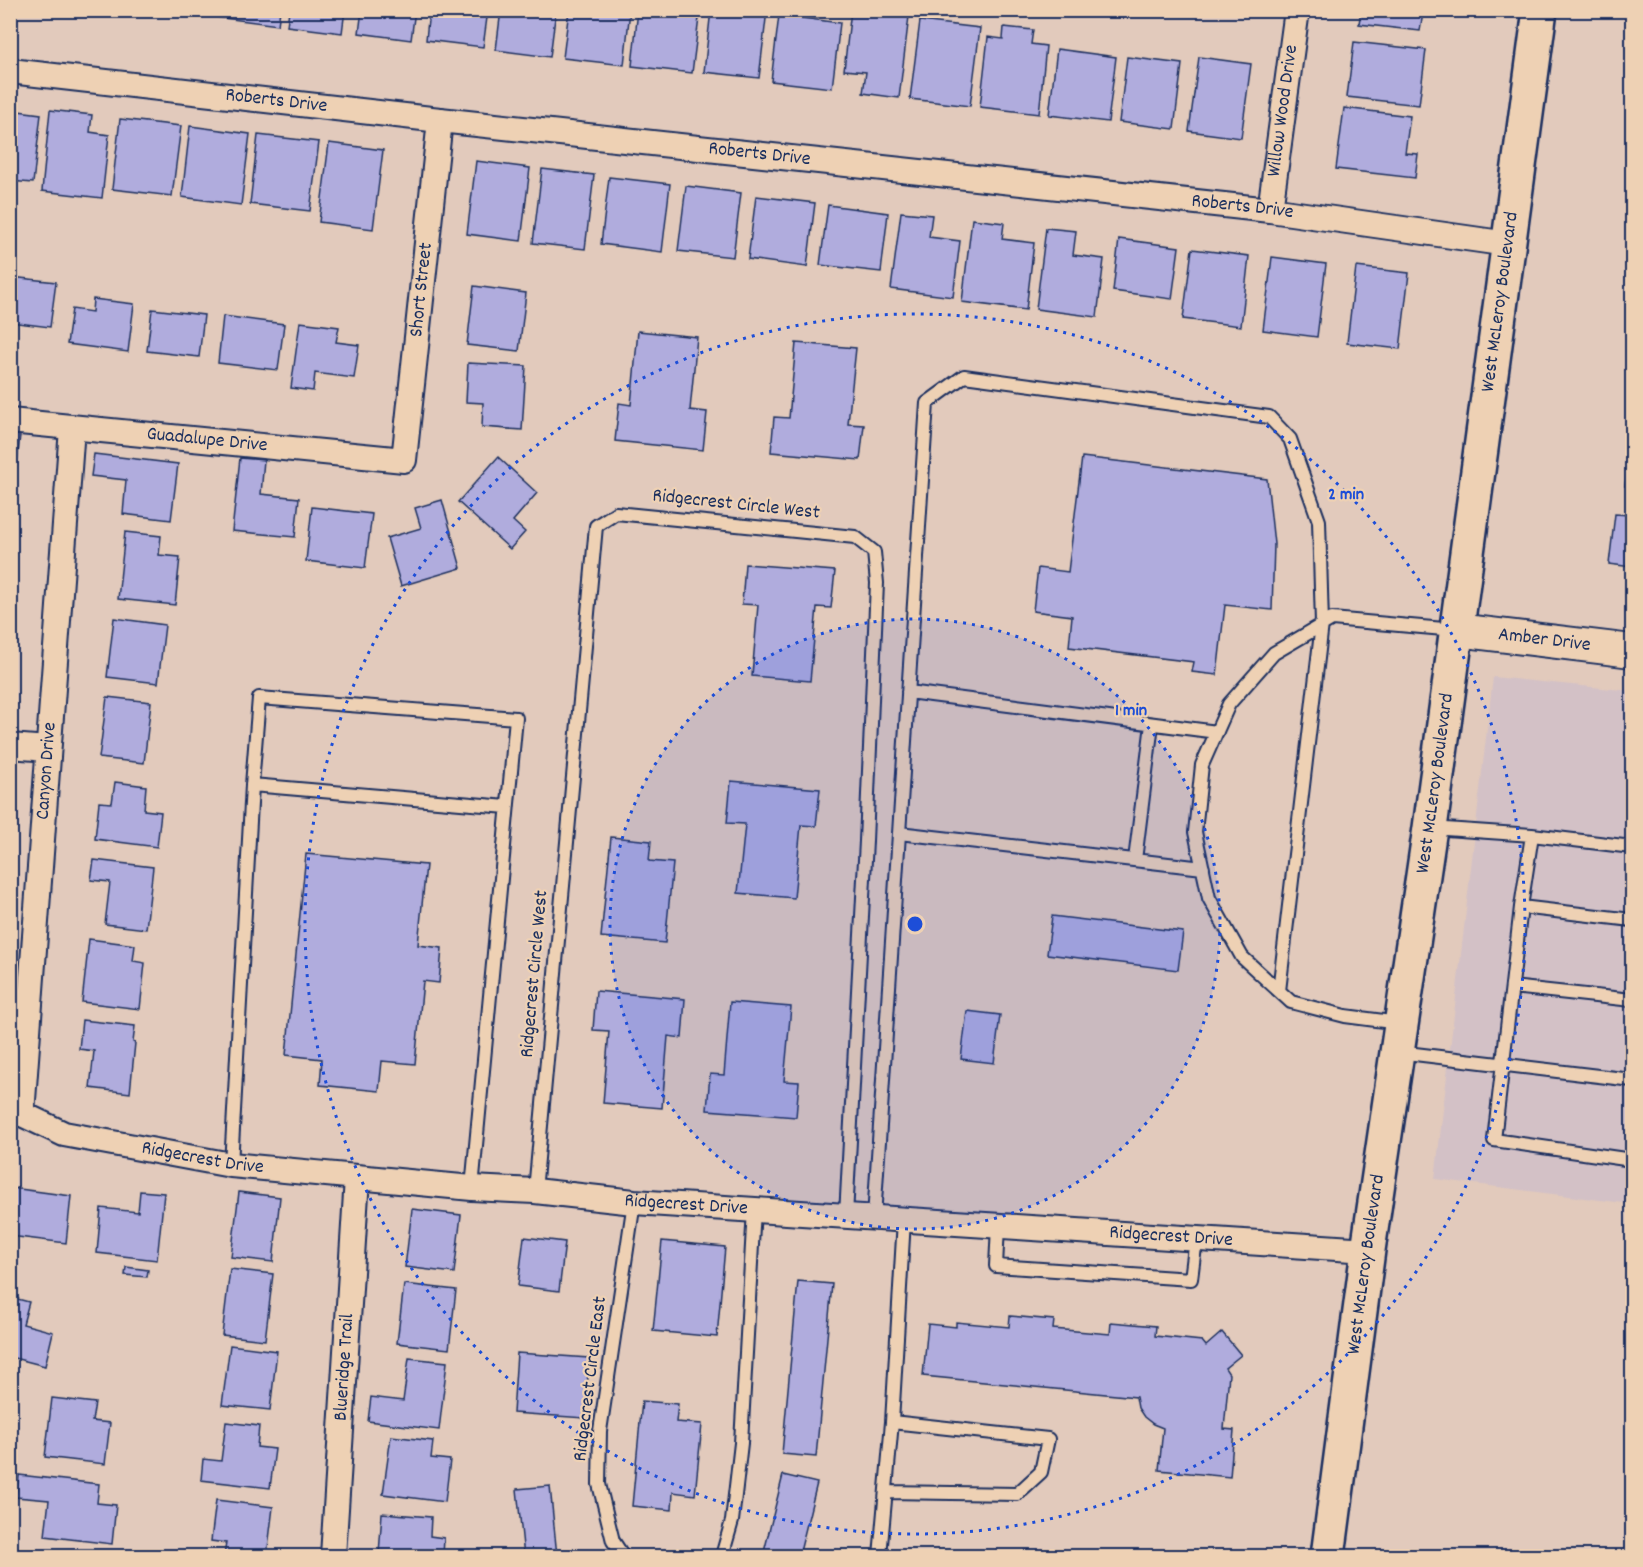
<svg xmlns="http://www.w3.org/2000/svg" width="1643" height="1567" viewBox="0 0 1643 1567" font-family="Dekko,sans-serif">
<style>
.built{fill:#d3c1c6}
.building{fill:#b0acdd;stroke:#1b2f5e;stroke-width:1.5}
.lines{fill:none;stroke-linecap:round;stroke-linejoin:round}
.service-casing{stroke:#1b2f5e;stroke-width:16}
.minor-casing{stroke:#1b2f5e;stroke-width:28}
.tertiary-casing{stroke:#1b2f5e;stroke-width:36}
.secondary-casing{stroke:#1b2f5e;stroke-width:38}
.service{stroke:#eed1b4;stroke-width:12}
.minor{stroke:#eed1b4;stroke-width:24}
.tertiary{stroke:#eed1b4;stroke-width:32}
.secondary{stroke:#eed1b4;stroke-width:33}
.ring{fill:none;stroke:#1d4ed8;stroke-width:3;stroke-dasharray:3 6}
.labels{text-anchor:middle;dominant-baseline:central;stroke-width:4.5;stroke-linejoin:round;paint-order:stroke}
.street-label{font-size:20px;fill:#1b2f5e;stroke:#eed1b4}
.centre{fill:#1d4ed8;stroke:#eed1b4;stroke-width:3}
.ring-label{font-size:18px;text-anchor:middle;font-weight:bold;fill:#1d4ed8;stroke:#eed1b4;stroke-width:4.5;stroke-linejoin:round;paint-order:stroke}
</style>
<rect width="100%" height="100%" fill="#e2cabc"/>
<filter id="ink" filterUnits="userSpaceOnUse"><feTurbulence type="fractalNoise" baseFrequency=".0167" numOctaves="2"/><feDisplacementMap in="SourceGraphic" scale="12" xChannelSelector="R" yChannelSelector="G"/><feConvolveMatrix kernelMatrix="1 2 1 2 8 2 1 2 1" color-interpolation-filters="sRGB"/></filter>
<g filter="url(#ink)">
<!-- built -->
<path class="built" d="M1493 677 1632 691V1204L1435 1179Z"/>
<!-- building -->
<path class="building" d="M160 10H208V16Z
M217 10H280L278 25 216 17Z
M289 10H345L342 33 287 26Z
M362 10H415L411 40 359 33Z
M429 10H488L483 47 426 40Z
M501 10H556L550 57 496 50Z
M569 10H630L624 65 563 58Z
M638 10H700L692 73 632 66Z
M711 10H767L759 78 704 72Z
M851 10H866L909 16 899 98 863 93 866 72 844 70Z
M1361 10H1436V15L1423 13 1420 31 1359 24Z
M779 15 840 23 832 88 771 81Z
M920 21 980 28 970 106 910 99Z
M1004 27 1033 30 1031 44 1046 46 1039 114 980 107 988 37 1003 39Z
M1354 42 1426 50 1419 105 1347 97Z
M1057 49 1116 57 1108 122 1049 115Z
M1127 57 1182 64 1174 129 1119 122Z
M1199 57 1251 64 1241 138 1189 131Z
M1344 108 1410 116 1405 153 1418 154 1415 178 1336 169Z
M10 110 41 114 33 183 10 181Z
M50 110 92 115 90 132 109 135 102 198 42 191Z
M120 119 181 126 172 196 112 189Z
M190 126 250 134 241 205 182 197Z
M258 135 319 142 310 211 250 204Z
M329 143 383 150 373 229 319 222Z
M476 161 530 168 521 241 467 234Z
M542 169 594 175 585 249 533 243Z
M609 177 670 184 662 252 601 244Z
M686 186 741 193 733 257 678 251Z
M756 196 815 203 807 267 748 259Z
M828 205 888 213 881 272 820 265Z
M901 212 932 215 929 237 960 241 953 297 891 289Z
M972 219 1004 223 1002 239 1034 243 1026 310 962 302Z
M1046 228 1076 231 1073 255 1104 259 1097 317 1036 309Z
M1119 239 1179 247 1172 299 1113 291Z
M1192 249 1249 256 1241 326 1183 319Z
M1272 257 1326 264 1317 337 1263 330Z
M1356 267 1409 273 1400 349 1347 343Z
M11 277 56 282 50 327 10 322Z
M474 286 526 293 519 351 467 345Z
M93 299 134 304 128 352 67 344 72 309 92 312Z
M152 309 204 315 199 357 147 351Z
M223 316 284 324 278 370 218 363Z
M1632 319V369H1626Z
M300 322 339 327 336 342 359 345 354 378 315 373 313 391 291 388Z
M638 331 697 337 690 410 707 412 703 450 615 441 619 403 631 405Z
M796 343 856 348 848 424 864 425 860 460 771 452 774 417 789 418Z
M468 363 526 366 522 430 482 427 483 403 466 402Z
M1632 427V487L1625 486Z
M10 434 20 435 11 519H10Z
M94 454 178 464 171 520 123 514 126 480 91 476Z
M498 457 537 493 513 521 525 532 510 549 458 502Z
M1082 457 1267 479 1274 544 1272 610 1225 605 1217 675 1192 672 1194 662 1069 647 1072 616 1033 611 1038 568 1068 572Z
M240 458 264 460 261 494 299 498 295 537 232 531Z
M442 500 461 568 401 586 387 538 421 528 415 508Z
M1632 500V567L1609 564 1615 514 1630 515Z
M312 507 372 514 365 568 306 561Z
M125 532 161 536 159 555 180 557 175 605 118 599Z
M745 564 835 571 831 608 817 607 810 681 752 676 758 605 742 604Z
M114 618 165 625 158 683 107 677Z
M107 697 151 702 144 763 99 758Z
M731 781 820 789 816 826 801 825 794 898 738 893 745 824 727 823Z
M115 782 146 786 144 810 161 812 157 847 95 839 99 802 112 803Z
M611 837 651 841 649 861 673 863 665 943 601 937Z
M306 854 426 865 418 945 442 948 439 983 423 981 415 1064 382 1061 379 1091 320 1085 322 1059 286 1055Z
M94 860 153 867 146 929 105 924 110 882 91 880Z
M1052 916 1183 932 1178 970 1047 954Z
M89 939 135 945 133 961 145 963 140 1009 82 1002Z
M596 991 685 999 682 1038 668 1036 662 1108 603 1103 609 1031 593 1030Z
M730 1002 791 1007 784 1081 799 1082 796 1117 707 1110 710 1074 724 1075Z
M967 1011 1000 1015 994 1063 961 1059Z
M82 1020 135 1026 133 1042 135 1043 130 1093 90 1088 94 1051 79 1049Z
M12 1188 71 1196 66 1243 10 1236Z
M140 1191 164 1193 157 1260 97 1253 101 1208 138 1212Z
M239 1192 280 1197 273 1262 231 1257Z
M412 1209 461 1215 454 1273 405 1267Z
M524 1237 565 1242 559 1291 518 1286Z
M662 1241 725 1247 717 1337 653 1331Z
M126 1267 148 1270 147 1277 125 1275Z
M230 1269 273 1274 265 1340 222 1335Z
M798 1281 832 1284 816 1457 782 1454Z
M404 1284 456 1290 449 1349 397 1343Z
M10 1297 29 1302 23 1324 53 1332 45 1366 10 1357Z
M1010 1316 1054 1320 1053 1329 1110 1334 1111 1322 1156 1326 1155 1336 1202 1341 1206 1346 1222 1332 1241 1355 1225 1368 1229 1374 1224 1429 1234 1430 1230 1477 1159 1470 1163 1428 1153 1424 1144 1417 1138 1408 1136 1397 923 1376 928 1324 956 1327V1322L1009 1327Z
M230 1345 277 1351 270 1410 222 1405Z
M517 1353 589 1358 585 1418 513 1413Z
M409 1358 447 1362 439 1430 368 1421 371 1397 403 1401Z
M52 1398 95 1403 92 1421 110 1423 105 1464 45 1457Z
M642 1401 678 1404 676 1422 702 1424 695 1495 673 1492 672 1510 632 1506Z
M226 1422 259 1426 257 1447 275 1449 270 1488 201 1480 203 1459 221 1461Z
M391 1436 433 1441 431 1458 450 1460 445 1502 383 1494Z
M19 1475 99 1484 97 1503 116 1505 112 1544 45 1536 49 1500 16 1497Z
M783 1475 817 1483 799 1556H763Z
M550 1486 557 1556H524L517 1489Z
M216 1500 273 1507 267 1556H224L226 1543 211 1541Z
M382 1513 431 1517 430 1536 444 1538 443 1556H359L360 1552 379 1554Z
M36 1552 71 1556H36Z"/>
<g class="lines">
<defs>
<path id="service" d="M908 692 1217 732
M252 785 507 807
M1431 828 1532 835
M899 833 1203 868
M1632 847 1532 835 1521 907 1494 1140 1632 1160
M1135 860 1152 724
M1521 907 1632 920
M1512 987 1632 1000
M1399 1023 1345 1016 1291 1002 1242 957 1209 898 1195 832 1202 765 1229 704 1274 653 1332 619 1455 630
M1398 1052 1632 1080
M231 1165 252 785 259 698 516 718 472 1188
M535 1191 596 526 616 513 855 537 874 552 877 583 866 841 846 1216
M874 1218 927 403 964 376 1269 417 1290 439 1319 521 1322 624 1279 991
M998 1226 996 1266 1191 1279 1196 1239
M886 1492 1017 1494 1041 1472 1048 1439 892 1422
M623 1556 613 1541 599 1484 600 1431 634 1202
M722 1556 732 1521 741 1443 754 1209
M880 1556 892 1422 904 1220"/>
<g id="minor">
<path id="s1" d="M10 71 440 120 1270 210 1508 244"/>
<path id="s2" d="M1270 210 1297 10"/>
<path id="s3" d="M10 421 404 460 440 120"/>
<path d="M10 746 48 749"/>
<path id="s4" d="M10 1110 22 1114 64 1134 231 1165 472 1188 535 1191 634 1202 1368 1250"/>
<path id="s5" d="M22 1114 72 428"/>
<path id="s6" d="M333 1556 357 1178"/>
</g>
<g id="tertiary">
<path id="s7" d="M1457 630 1632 651"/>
</g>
<g id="secondary">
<path id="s8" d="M1328 1556 1368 1250 1430 828 1540 10"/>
</g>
</defs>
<!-- service casing -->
<use href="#service" class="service-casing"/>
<!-- minor casing -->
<use href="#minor" class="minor-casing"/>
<!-- tertiary casing -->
<use href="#tertiary" class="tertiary-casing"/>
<!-- secondary casing -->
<use href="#secondary" class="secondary-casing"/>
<!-- service -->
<use href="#service" class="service"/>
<!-- minor -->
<use href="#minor" class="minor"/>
<!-- tertiary -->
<use href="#tertiary" class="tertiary"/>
<!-- secondary -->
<use href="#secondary" class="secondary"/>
</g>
</g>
<!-- distance rings -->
<circle cx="915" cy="924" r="305" fill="#1d4ed8" fill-opacity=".12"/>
<g class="ring">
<circle cx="915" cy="924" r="305"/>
<circle cx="915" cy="924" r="610"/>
</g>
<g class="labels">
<!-- street labels -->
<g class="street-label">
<text stroke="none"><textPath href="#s1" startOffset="268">Roberts Drive</textPath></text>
<text stroke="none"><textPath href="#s2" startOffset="100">Willow Wood Drive</textPath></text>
<text stroke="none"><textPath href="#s1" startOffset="754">Roberts Drive</textPath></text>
<text stroke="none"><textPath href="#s1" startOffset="1240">Roberts Drive</textPath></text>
<text stroke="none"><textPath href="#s3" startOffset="567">Short Street</textPath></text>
<text stroke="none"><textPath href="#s8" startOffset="1266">West McLeroy Boulevard</textPath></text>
<text stroke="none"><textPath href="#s3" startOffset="198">Guadalupe Drive</textPath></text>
<text transform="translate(736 505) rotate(6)">Ridgecrest Circle West</text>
<text stroke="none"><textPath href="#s7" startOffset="88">Amber Drive</textPath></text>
<text stroke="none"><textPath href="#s5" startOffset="344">Canyon Drive</textPath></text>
<text stroke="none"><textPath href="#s8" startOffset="780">West McLeroy Boulevard</textPath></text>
<text transform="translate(535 974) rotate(-85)">Ridgecrest Circle West</text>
<text stroke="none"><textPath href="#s4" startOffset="200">Ridgecrest Drive</textPath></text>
<text stroke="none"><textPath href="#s4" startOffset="686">Ridgecrest Drive</textPath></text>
<text stroke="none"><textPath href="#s4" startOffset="1172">Ridgecrest Drive</textPath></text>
<text stroke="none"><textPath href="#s8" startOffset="294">West McLeroy Boulevard</textPath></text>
<text stroke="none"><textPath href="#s6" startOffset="189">Blueridge Trail</textPath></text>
<text transform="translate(591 1379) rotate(-83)">Ridgecrest Circle East</text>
</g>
</g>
<circle cx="915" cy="924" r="9" class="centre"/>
<g class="ring-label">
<text x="1346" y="499">2 min</text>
<text x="1131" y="715">1 min</text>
</g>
<!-- margin -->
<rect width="1643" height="1567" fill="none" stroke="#eed1b4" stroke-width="36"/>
<rect x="18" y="18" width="1607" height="1531" fill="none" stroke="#1b2f5e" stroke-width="2" filter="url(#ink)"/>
</svg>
